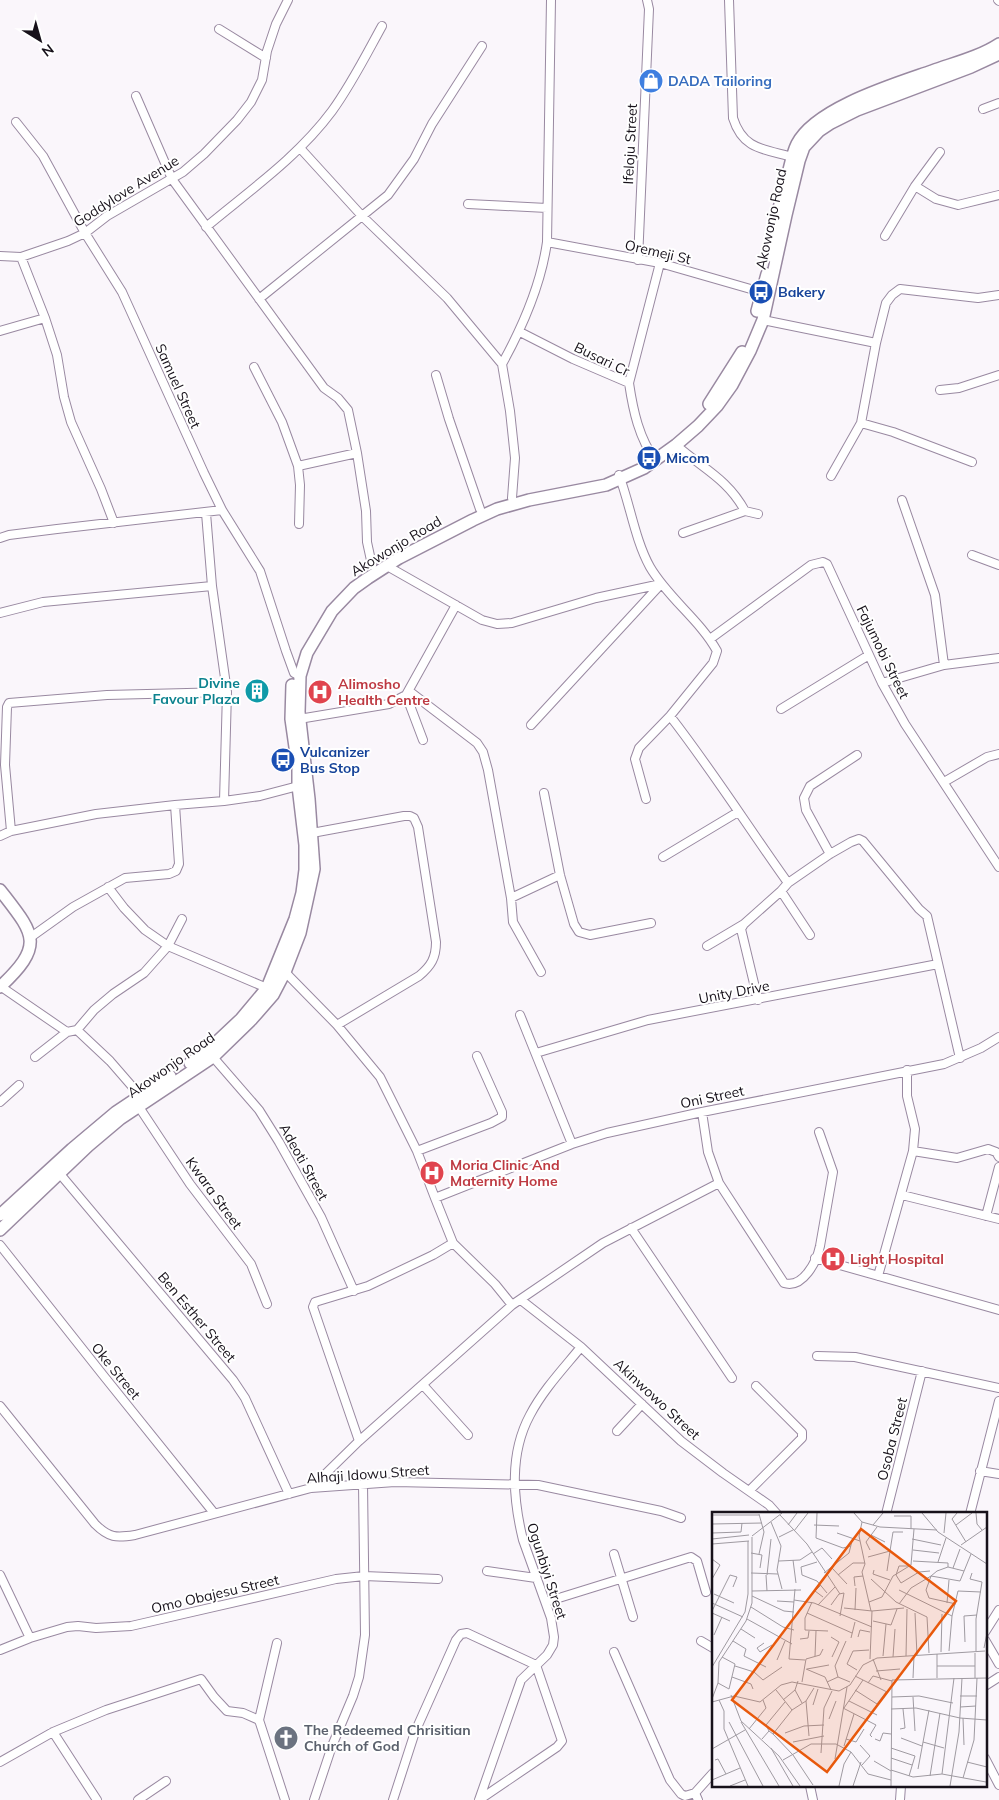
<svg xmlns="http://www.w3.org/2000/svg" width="999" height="1800" viewBox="0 0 999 1800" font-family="Mulish,sans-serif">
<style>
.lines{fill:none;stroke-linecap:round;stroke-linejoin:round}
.street-casing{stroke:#9989a1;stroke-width:10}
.secondary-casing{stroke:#9989a1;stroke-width:14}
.street{stroke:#fff;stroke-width:8}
.secondary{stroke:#fff;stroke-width:11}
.labels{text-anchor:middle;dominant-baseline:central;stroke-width:4;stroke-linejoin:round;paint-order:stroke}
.shop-label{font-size:14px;font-weight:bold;fill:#366cbe;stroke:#fff;text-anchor:start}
.street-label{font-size:14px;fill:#17111a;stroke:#fff}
.transit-label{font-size:14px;font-weight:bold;fill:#164399;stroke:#fff;text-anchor:start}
.culture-label{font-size:14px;font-weight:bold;fill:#0d838f;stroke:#fff;text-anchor:end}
.health-label{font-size:14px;font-weight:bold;fill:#be3a42;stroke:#fff;text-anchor:start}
.worship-label{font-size:14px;font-weight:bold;fill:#5b616d;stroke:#fff;text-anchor:start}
.inset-road{fill:none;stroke:#9f9aa1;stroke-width:1}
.view{fill:#e8590c;fill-opacity:0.15;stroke:#e8590c;stroke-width:2.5}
.inset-edge{fill:none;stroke:#17111a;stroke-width:2.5}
</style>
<rect width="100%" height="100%" fill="#faf6fb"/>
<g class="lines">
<defs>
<path id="street" d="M729 0 733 118C743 150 764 149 793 157
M998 0 999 1
M219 29 266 58
M136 96 172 179 324 388 338 398 348 410 357 453 366 511 367 542 372 565
M983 109 999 103
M16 122 43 156 85 233 122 292 204 473 222 510 260 571 286 651 294 673 300 676
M300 148 362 216 447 298 502 364 510 411 515 458 512 498
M915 186 936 199 958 205 999 195
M468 204 547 208
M206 227C249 191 298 157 332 111 351 85 366 55 382 26
M885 236 915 186 940 152
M547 242 660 263 761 292
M0 256 21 257 68 241 85 233 107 216 183 172 204 154 237 120 251 102 262 80 267 51 276 24 288 0
M21 257 45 318 57 355 64 397 71 422 101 489 114 523
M638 260 649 9 647 0
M259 299 388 195 414 159 432 124 482 46
M763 320 876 343
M0 331 45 318
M520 332 573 359 629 383C633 410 639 439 656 461
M502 364C523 326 541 285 547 242L551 0
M254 367 282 422 298 466 300 485 299 524
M436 375 449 419 480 509
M629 383 660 263
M940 390 959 388 999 375
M861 423 893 432 972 462
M676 445C702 468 728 479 745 511
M298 466 357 453
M619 475C630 504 635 540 650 567 668 598 700 620 717 651L713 663 670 716 639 748 635 759 646 799
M831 476 861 423 876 343 886 303 892 295 900 289 978 298 999 295
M902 500 935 595 944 665
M206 513 212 586 227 692 224 801
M683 533 745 511 758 514
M0 538 9 535 57 529 222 510
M972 555 999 565
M387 566 482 620 497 624 512 623 596 598 661 584
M0 613 43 602 212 586
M710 639 811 565 823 562 827 564 882 683 905 724 999 867
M882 683 944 665 999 658
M409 691 477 743 483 752 488 770 511 898 513 922 541 972
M406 695 423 740
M781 709 869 655
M670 716C712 770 748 827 788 883
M299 719 389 704 406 695 456 605
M531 725 661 584
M944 782 987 757 999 754
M544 793 560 875 574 924 579 932 590 935 651 923
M11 831 5 765 7 707 9 703 107 695 227 692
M312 833 404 816H410L414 818 418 827 436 942C436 958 431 966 419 976L337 1025
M0 836 11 831 96 814 175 805 224 801 260 796 302 785
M830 854 806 810 804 798 810 786 857 755
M663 857 738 812
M108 887 124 908 145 930 168 946 267 988
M781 891 810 935
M511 898 560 875
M744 924 741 929 758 1000
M31 937 73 907 125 878 169 874 176 871 179 864 175 805
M707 946 744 924 781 891 788 883 830 854 851 842 859 839 863 841 919 909 927 916 960 1058
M285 972 337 1025 380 1077 417 1151 435 1198 453 1243 495 1284 512 1305
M0 986 67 1032
M520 1015 572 1144
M77 1030 110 1061 143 1099
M536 1053 648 1020 938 964
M35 1057 67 1032 77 1030 94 1010 113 994 144 973 168 946 182 919
M213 1057 259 1110 279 1142 321 1217 354 1291
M0 1102 19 1085
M137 1104 190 1184 251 1264 267 1304
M702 1112 708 1152 719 1183 784 1283C803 1289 817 1261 820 1246L833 1172 819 1132
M417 1151 491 1123 502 1117V1112L477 1056
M913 1151 957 1158 988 1149 996 1152 999 1157
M60 1174 233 1380 245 1398 289 1494
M902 1195 999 1219
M435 1198 572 1144 607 1133 702 1112 944 1064 981 1048 999 1037
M986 1216 999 1167
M631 1228 732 1378
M0 1245 103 1375 214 1513
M815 1258 999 1310
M878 1276 913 1151 915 1129 907 1096V1070
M521 1300 581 1347 681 1441 723 1473 769 1505 777 1514
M817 1356 855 1357 999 1388
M423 1385 468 1435
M0 1406 95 1524C109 1538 116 1538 135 1535L311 1488 395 1482 538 1485 661 1511 681 1518
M617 1431 642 1404
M359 1441 313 1307 315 1302 368 1286 433 1255 453 1243
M980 1471 999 1474
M311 1488 359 1441 512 1305 603 1243 719 1183
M749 1491 802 1438V1432L756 1386
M886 1514 922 1371
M970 1514 999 1401
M614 1554 633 1617
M487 1571 536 1578
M0 1575 30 1638
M546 1602 691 1557 697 1561 706 1592
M985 1632 999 1610
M985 1640 999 1664
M701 1641 713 1648
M0 1650 30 1638 67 1627 78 1626 96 1628 131 1626 336 1579 364 1576 438 1579
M614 1652 670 1780 681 1794 685 1796 695 1793
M985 1686 999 1677
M259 1720 277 1643
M53 1732 97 1800
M985 1758 999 1785
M0 1762 53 1732 106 1710 201 1679 214 1697 227 1711 243 1713 259 1720 285 1800
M810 1786 813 1800
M138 1800 166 1781
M314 1800 332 1746 353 1696 359 1677 365 1635 363 1484
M393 1800 415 1732 456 1640 461 1634 467 1633 536 1665
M479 1800 521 1680 547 1655 553 1645 554 1637 551 1618 523 1540C513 1499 509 1454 530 1415 543 1390 563 1369 581 1347
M479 1800 557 1747 562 1741 536 1665
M698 1800 695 1793 713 1773
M900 1800 901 1786"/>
<path id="secondary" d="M771 256C775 227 780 198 789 170 791 162 793 152 797 144 815 108 895 84 932 71 954 63 979 57 999 44
M757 311 767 274
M709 404 742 352
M0 890C34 934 46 944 0 987
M190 1063 207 1051 241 1019 267 988 295 919 302 893 305 870V845L298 786V768L291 719 292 685
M0 1215 72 1149 116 1112 170 1076
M0 1230 88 1146 120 1119 213 1057 252 1019 273 995 285 972 300 933 314 869 309 799 299 712 300 676 307 653 332 611 354 588 368 578 399 558 473 520 497 509 529 500 606 485 644 468 676 445 698 426 717 406 732 385 750 351 763 320 786 215 799 161 804 147 819 131 831 123 857 110 971 67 999 54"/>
</defs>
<!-- street casing -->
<use href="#street" class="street-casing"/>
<!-- secondary casing -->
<use href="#secondary" class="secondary-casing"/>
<!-- street -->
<use href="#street" class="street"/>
<!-- secondary -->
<use href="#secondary" class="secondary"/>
</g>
<!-- icons -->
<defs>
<symbol id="shop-disc" viewBox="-11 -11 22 22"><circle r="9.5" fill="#3f7fe0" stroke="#fff"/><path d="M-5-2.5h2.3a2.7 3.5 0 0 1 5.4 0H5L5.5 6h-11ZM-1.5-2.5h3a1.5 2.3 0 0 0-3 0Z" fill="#fff"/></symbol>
<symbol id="bus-disc" viewBox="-11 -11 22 22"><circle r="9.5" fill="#1a4fb4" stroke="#fff"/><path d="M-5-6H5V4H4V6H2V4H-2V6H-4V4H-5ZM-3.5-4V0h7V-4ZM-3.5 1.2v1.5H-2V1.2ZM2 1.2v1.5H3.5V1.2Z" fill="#fff"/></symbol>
<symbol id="building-disc" viewBox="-11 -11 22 22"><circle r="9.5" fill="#0f9aa8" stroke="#fff"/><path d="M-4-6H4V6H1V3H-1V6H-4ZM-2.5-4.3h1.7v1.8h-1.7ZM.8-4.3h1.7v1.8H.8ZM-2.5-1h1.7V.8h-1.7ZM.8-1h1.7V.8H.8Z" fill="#fff"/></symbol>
<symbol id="hospital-disc" viewBox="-11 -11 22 22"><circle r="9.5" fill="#e0444e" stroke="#fff"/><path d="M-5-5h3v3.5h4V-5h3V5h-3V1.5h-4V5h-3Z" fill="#fff"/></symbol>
<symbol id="church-disc" viewBox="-11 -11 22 22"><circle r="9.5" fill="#6b7280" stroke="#fff"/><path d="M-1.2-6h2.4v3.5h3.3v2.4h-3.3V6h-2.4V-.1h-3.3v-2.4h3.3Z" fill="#fff"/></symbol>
</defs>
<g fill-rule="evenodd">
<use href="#shop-disc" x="637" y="67" width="28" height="28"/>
<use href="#bus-disc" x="747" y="278" width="28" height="28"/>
<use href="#bus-disc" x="635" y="444" width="28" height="28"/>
<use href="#building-disc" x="243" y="677" width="28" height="28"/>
<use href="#hospital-disc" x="306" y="678" width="28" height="28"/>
<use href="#bus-disc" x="269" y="746" width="28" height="28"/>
<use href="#hospital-disc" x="418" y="1159" width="28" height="28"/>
<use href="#hospital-disc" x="819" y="1245" width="28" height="28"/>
<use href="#church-disc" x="272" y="1724" width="28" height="28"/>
</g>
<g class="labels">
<!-- shop labels -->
<g class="shop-label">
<text x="668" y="81">DADA Tailoring</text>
</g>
<!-- street labels -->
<g class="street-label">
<text transform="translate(630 144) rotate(-87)">Ifeloju Street</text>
<text transform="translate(126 191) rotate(-32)">Goddylove Avenue</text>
<text transform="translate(771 219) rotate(-78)">Akowonjo Road</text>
<text transform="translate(658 252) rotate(13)">Oremeji St</text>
<text transform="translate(602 359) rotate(26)">Busari Cr</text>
<text transform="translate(178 386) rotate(66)">Samuel Street</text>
<text transform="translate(396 546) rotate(-31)">Akowonjo Road</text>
<text transform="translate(883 652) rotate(64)">Fajumobi Street</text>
<text transform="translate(734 992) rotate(-11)">Unity Drive</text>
<text transform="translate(171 1065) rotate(-35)">Akowonjo Road</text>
<text transform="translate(712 1097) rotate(-12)">Oni Street</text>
<text transform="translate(304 1162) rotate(61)">Adeoti Street</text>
<text transform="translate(214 1193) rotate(54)">Kwara Street</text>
<text transform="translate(197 1317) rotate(50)">Ben Esther Street</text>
<text transform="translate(116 1371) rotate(51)">Oke Street</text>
<text transform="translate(657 1399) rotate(43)">Akinwowo Street</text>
<text transform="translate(892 1439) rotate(-76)">Osoba Street</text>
<text transform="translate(368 1474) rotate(-4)">Alhaji Idowu Street</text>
<text transform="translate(547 1571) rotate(72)">Ogunbiyi Street</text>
<text transform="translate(215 1594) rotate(-13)">Omo Obajesu Street</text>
</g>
<!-- transit labels -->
<g class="transit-label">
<text x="778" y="292">Bakery</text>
<text x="666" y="458">Micom</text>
<text x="300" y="752">Vulcanizer<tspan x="300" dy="16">Bus Stop</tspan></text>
</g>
<!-- culture labels -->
<g class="culture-label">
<text x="240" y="683">Divine<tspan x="240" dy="16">Favour Plaza</tspan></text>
</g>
<!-- health labels -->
<g class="health-label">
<text x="338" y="684">Alimosho<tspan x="338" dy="16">Health Centre</tspan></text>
<text x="450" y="1165">Moria Clinic And<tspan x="450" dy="16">Maternity Home</tspan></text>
<text x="850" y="1259">Light Hospital</text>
</g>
<!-- worship labels -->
<g class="worship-label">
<text x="304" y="1730">The Redeemed Chrisitian<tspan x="304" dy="16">Church of God</tspan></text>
</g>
</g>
<!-- overview -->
<g transform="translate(712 1512)">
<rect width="275" height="275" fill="#faf6fb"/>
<path class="inset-road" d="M105 1 104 26 131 36 139 34M142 1 150 10 168 15 225 18M210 1 226 20 275 52M245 1 240 7 254 30M264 1 265 12 270 18M0 3H47M68 3 95 32 128 82M182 4H199V17M59 10 69 34 65 58 70 77M150 10 147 24 153 52 150 60 159 99M0 12 50 11M76 13 85 1M102 13 127 14M161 13 171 1M244 13 260 1M82 19 96 1M0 21 29 20 30 11M125 21 148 29M232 21 234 1M159 23 173 30M40 24 70 1M67 25 81 18M0 27 37 23M200 27 229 33M0 32 37 29M249 33 275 15M158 38 154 30 165 15M201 38 227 41M39 41 50 43 48 56M47 42 52 20 47 2M101 42 110 36 120 47M156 45 178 39 181 20H191M0 47 8 53 0 67M81 48 84 71M67 49 88 48 100 40M201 49 236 51V55M105 50 89 55 90 63 105 69 115 81M226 50 234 26M120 56 135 72M241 56 248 37M162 58 161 62 178 68M175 59 178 39M39 61 66 62M112 61 137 41 140 29M260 61 258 67 270 70 264 107V139M54 63 55 79M55 63 59 27M126 63 141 51H153M184 63 189 71 207 60 218 59M184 63 187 54H199M159 67 184 90 215 105 217 141M109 73 103 79 111 85M143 74 142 65 151 64M83 77 77 147 93 148M187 78 240 104M40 79 89 78M2 82 22 91M40 84 72 99 82 100M82 88 102 91 160 115M65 89 82 90M100 90 93 106V118L116 119M157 90 170 85 181 64 199 53 202 17M0 91 31 105M235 91 237 68M187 92 199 76 219 64 248 69 259 42M244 92 217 86 214 78 219 64 225 59 236 55 252 59M106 93 123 75M119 93 127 82 132 81 128 104M39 95 71 115 82 118M132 96 160 99 192 96M143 98 144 76M0 99 18 63 25 65 21 75M0 101 18 109M95 101 140 121M203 101 205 143M35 107 80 132M161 109 179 113 185 97M29 117 43 126M2 123 10 105M119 125 127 130 120 145M146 125 148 118 158 120M139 126 143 110M88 127 96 126 97 119M21 129 34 137 32 144 54 155M253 130 252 104 265 103M52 131 45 136 48 140 60 133M272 136 275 121M237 139 240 104 246 79 269 80M229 140 230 102M263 141V166M225 142V166M103 144 104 119M171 144 174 112M194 144 195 97M181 145 183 117M158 147 160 99M161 147 169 168M65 148 73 129M23 154 42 160 51 168 70 155M225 154H263M0 155 33 100 36 82V29M94 157 113 165 119 178M95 157 117 153M145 158 135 152 141 139 157 138M164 159 188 157M143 164 175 180M20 165 39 172 41 177M126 165 123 154 134 129M201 166 202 144M86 169 83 178 90 191M90 170 94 147 108 143 111 137M115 170 126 165 138 170M6 171 17 177 23 152 10 145M156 171 161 164 180 169M64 178 80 198M143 178 165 192 174 180M19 183 29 209 67 244 88 274M248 184H265M180 185 207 184 241 191M201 185 203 219M0 187 6 171 7 150 34 109 40 91V25M7 188 12 199V217L36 274M71 188 83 178M137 189 165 203M0 190 22 184 48 190 69 173 80 170 127 179 138 173 151 153 165 146 273 139M101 193 106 177M248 195 264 194M131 196 164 213 158 223 160 225M132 196 151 168M179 197 204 196 248 206 275 208M251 206 252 233M117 207 124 189M17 210 51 274M29 210 67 274M37 217 54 196 51 188M188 217 193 216 191 197M57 219 54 213 73 190M73 221 92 214 112 213M61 222 80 198 94 189M97 224 94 189 102 176M189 226 210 234M50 227 57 219 61 222 81 243 101 273M134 227 144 230 152 217M163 227 168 229 171 221 179 222M81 230 112 224M211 230 232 236M148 233 158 244 150 253M132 234 142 202M59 236 81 274M179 236 203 244 197 264M0 237 33 218M109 241 112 196 120 179M179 246 200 253M123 247 135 175M3 248 6 247 14 262M71 248 99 232H124L139 240 156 262 179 268M162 249 179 259M255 250 275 255M206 257 217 198M179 258 201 265 230 262 274 270M230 262 242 166M218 264 228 201M251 266 262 228 265 166M0 268 28 256M18 274 33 268M127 274 132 252 139 240M141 274 149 250M179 274 180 168 275 166M238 274 247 220 250 166"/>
<path class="view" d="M149 17 244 89 115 260 20 188Z"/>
<rect width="275" height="275" class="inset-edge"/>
</g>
<!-- north arrow -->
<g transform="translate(40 40) rotate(143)" stroke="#ffffff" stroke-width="4" paint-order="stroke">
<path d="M0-4L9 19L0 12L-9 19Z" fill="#17111a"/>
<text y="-8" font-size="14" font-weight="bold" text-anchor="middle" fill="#17111a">N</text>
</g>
</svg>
